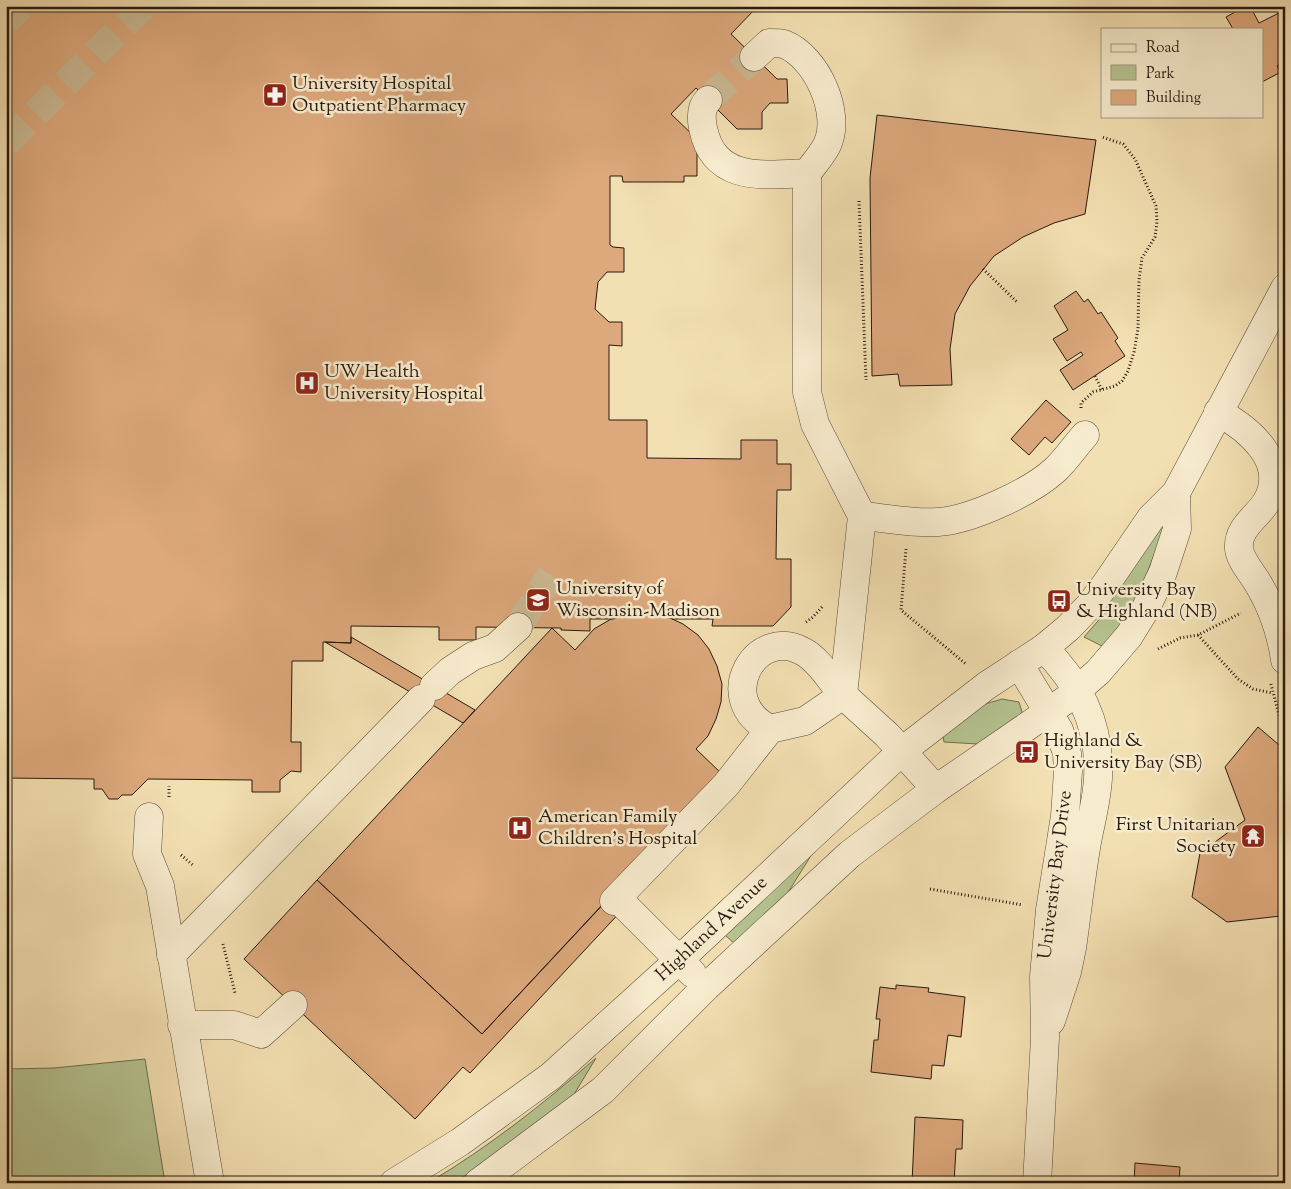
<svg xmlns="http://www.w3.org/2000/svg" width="1291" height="1189" viewBox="0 0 1291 1189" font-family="'Sorts Mill Goudy',serif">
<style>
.green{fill:#b5c390;stroke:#6e6e50}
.building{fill:#dca87c;stroke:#281a10}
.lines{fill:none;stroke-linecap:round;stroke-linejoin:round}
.minor-tunnel{stroke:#cab892;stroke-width:28;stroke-dasharray:28 14;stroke-linecap:butt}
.minor-casing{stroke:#5b4c38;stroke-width:29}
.path{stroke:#281a10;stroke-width:3;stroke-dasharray:1 2.5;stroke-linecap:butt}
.minor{stroke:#f7ebcd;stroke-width:28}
.labels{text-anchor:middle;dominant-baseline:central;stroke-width:5;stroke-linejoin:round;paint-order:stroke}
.poi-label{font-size:19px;fill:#281a10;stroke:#f7ebcd;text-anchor:start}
.street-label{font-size:19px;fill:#281a10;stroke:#f7ebcd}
</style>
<rect width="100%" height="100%" fill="#f3e0b2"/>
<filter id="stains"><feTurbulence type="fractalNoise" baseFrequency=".004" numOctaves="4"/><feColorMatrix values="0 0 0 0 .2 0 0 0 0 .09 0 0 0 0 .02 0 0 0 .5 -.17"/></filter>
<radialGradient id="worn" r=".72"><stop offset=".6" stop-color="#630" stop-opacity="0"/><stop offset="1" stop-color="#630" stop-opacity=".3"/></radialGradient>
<!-- green -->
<path class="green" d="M1159 522 1165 526C1150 564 1134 618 1102 646L1084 637 1104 614 1121 577Z
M1002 699 1019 702 1022 712 1019 717 978 744 944 742 943 736 985 704Z
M810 852 812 854 787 894 735 944 725 935Z
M596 1058 573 1096 499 1153 454 1183H428C489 1147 543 1104 596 1058Z
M145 1059 165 1183H6V1069L54 1068Z"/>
<!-- building -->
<path class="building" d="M6 6H758L731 34 777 79H787L788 103H770L762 112V129H737L696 88 671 114 697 139V176H684V182H623L622 176H610V245L613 247 624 248V272H607L598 282 595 309 609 322H622V346L609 345V420H647V458L741 459V440H777V464H791V490H777L776 559H791V607L773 626H712L713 619H673L648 613 629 614 613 619H590V631L561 630V628L476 627V640H439V627L351 626V643L323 642V661H292L291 742H301V772L291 771 280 780V792H252V780L148 779 132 795H122L118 799H109L102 789H94V779L6 778Z
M1246 6H1250L1259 23 1285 10V62L1277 66 1281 72 1262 82V29H1233L1226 17Z
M877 115 1096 140 1085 214 1054 223 1023 237 994 256 970 286 955 314 950 349 952 385 900 386 898 374 872 376 870 178Z
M1076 291 1084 302 1088 299 1098 314 1101 312 1118 338 1115 341 1125 356 1073 390 1060 370 1083 355 1081 352 1067 361 1053 339 1068 330 1054 306Z
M1046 400 1071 422 1052 443 1045 437 1029 455 1011 439Z
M648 613 666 616 683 624 698 635 709 649 717 666 722 684 721 702 716 719 708 736 696 749 723 775 482 1034 317 880 552 628 575 650 594 629 611 619 629 614Z
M351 637 475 710 463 723 325 642 351 643Z
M1258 727 1285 750V926L1281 916 1227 922 1192 897 1200 853 1245 820 1225 767Z
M317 880 482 1034 625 881 638 893 470 1073 463 1067 415 1119 244 959Z
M896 985 929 988 928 992 965 997 961 1037 948 1035 944 1066 932 1065 931 1079 871 1072 874 1040H878L880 1019H876L880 987 896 989Z
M915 1117 963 1120 962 1149H956L954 1183H912Z
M1135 1163 1180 1167 1179 1183H1134Z"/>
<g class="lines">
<!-- minor-tunnel -->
<path class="minor-tunnel" d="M6 21 21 6
M708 100 754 57
M6 143 143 6
M518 627 551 575"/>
<defs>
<g id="minor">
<path d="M708 100C701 107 701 118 703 128 714 183 764 175 807 173 813 165 822 155 827 145 842 114 817 57 784 44 780 43 774 43 769 43L754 57"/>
<path d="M807 173V392L815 424 862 516 843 695 887 735 936 789"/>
<path d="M1218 412C1249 429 1289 462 1267 501 1258 517 1237 527 1239 549 1241 562 1253 574 1259 585 1273 609 1281 632 1285 660"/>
<path d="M862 516C887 518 914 524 938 522 971 520 1031 492 1055 470 1066 460 1075 446 1085 435"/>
<path d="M1044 648C1079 683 1101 726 1098 778 1097 799 1091 821 1087 842 1081 877 1077 913 1072 948L1067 972 1051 1021"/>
<path d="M1019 664 1059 730 1067 753 1068 771 1065 816 1050 910 1044 976 1045 1038 1037 1183"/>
<path d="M434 686 450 671 473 656 495 648 518 627"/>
<path d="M149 817 147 854 160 886 210 1183"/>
<path d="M614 901 726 785 770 729 805 721 843 695C831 681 820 661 804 652 756 624 712 700 770 729"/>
<path d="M625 906 692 973"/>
<path d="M171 955 421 699"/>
<path d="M182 1025H234L261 1034 293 1005"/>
<path id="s1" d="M394 1183 460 1142 551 1076 679 960 902 751 986 686 1044 648 1068 628 1091 604 1108 581 1151 518 1176 493 1285 288"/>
<path d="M478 1183 603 1090 706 987 850 854 936 789 1067 699 1098 672 1129 636 1145 610 1163 572 1177 529 1176 493"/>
</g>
</defs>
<!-- minor casing -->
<use href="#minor" class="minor-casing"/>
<!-- path -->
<path class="path" d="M859 201 866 380
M983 269 1017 302
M1095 376 1102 390
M1081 408V403L1093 392 1115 386 1122 381 1128 371 1134 352 1138 329 1139 280 1142 258 1155 237 1157 222 1156 206 1135 159 1123 144 1102 137
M906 549 901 610 966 664
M806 622 813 617 823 606
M1198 635 1238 679 1253 689 1272 693
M1158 649 1180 638 1198 635 1241 613
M1271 684 1280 719 1285 728
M169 797V786
M181 855 194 866
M930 889 1023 905
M223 944 235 993"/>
<!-- minor -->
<use href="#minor" class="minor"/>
</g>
<!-- icons -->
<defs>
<symbol id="pharmacy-square" viewBox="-11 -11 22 22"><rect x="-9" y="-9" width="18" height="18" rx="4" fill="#8f2418" stroke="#f7ebcd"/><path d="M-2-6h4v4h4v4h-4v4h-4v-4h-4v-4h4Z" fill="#fff"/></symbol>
<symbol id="hospital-square" viewBox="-11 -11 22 22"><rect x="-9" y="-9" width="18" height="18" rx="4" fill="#8f2418" stroke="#f7ebcd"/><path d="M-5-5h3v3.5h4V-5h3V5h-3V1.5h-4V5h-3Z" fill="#fff"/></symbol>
<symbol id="university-square" viewBox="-11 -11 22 22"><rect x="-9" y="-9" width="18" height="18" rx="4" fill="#8f2418" stroke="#f7ebcd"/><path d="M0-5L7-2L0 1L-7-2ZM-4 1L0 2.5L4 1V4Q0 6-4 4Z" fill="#fff"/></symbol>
<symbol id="bus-square" viewBox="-11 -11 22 22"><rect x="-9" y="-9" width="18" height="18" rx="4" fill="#8f2418" stroke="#f7ebcd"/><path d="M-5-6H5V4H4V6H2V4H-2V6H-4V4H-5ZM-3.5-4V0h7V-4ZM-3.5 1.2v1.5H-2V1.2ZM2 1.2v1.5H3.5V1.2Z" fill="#fff"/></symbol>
<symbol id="temple-square" viewBox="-11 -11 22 22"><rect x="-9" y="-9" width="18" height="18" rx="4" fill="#8f2418" stroke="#f7ebcd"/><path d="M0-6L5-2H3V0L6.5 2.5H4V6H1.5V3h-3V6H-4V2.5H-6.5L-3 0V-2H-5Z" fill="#fff"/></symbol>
</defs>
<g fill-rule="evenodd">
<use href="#pharmacy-square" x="261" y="81" width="28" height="28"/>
<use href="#hospital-square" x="293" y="369" width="28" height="28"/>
<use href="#university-square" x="524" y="586" width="28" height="28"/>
<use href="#bus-square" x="1045" y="587" width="28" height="28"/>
<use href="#bus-square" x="1013" y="738" width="28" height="28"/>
<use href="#hospital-square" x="506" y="814" width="28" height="28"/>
<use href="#temple-square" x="1239" y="822" width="28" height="28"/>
</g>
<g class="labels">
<!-- poi labels -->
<g class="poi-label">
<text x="292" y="84">University Hospital<tspan x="292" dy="22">Outpatient Pharmacy</tspan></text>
<text x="324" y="372">UW Health<tspan x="324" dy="22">University Hospital</tspan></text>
<text x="556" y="589">University of<tspan x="556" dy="22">Wisconsin-Madison</tspan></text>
<text x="1076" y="590">University Bay<tspan x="1076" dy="22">&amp; Highland (NB)</tspan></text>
<text x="1044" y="741">Highland &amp;<tspan x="1044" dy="22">University Bay (SB)</tspan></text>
<text x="538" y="817">American Family<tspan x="538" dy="22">Children's Hospital</tspan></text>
<text x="1236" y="825" text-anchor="end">First Unitarian<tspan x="1236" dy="22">Society</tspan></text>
</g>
<!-- street labels -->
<g class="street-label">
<text transform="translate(1056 875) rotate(-83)">University Bay Drive</text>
<text stroke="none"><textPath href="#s1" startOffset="408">Highland Avenue</textPath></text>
</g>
</g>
<!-- margin -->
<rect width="1291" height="1189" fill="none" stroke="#f3e0b2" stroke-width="25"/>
<rect x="8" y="8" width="1276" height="1174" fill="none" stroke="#281a10" stroke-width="2.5"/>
<rect x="12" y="12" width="1266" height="1164" fill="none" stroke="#281a10"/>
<!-- legend -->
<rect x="1101" y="28" width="162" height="90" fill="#f7ebcd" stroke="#a49781"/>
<rect x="1111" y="44" width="25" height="8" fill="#f7ebcd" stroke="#a49781"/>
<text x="1146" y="52" font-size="15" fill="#281a10">Road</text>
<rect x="1111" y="65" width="25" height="15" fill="#b5c390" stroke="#a49781"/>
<text x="1146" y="78" font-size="15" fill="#281a10">Park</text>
<rect x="1111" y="90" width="25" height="15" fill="#dca87c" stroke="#a49781"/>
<text x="1146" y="102" font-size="15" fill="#281a10">Building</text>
<rect width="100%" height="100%" filter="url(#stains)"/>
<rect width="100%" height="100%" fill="url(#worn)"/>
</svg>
